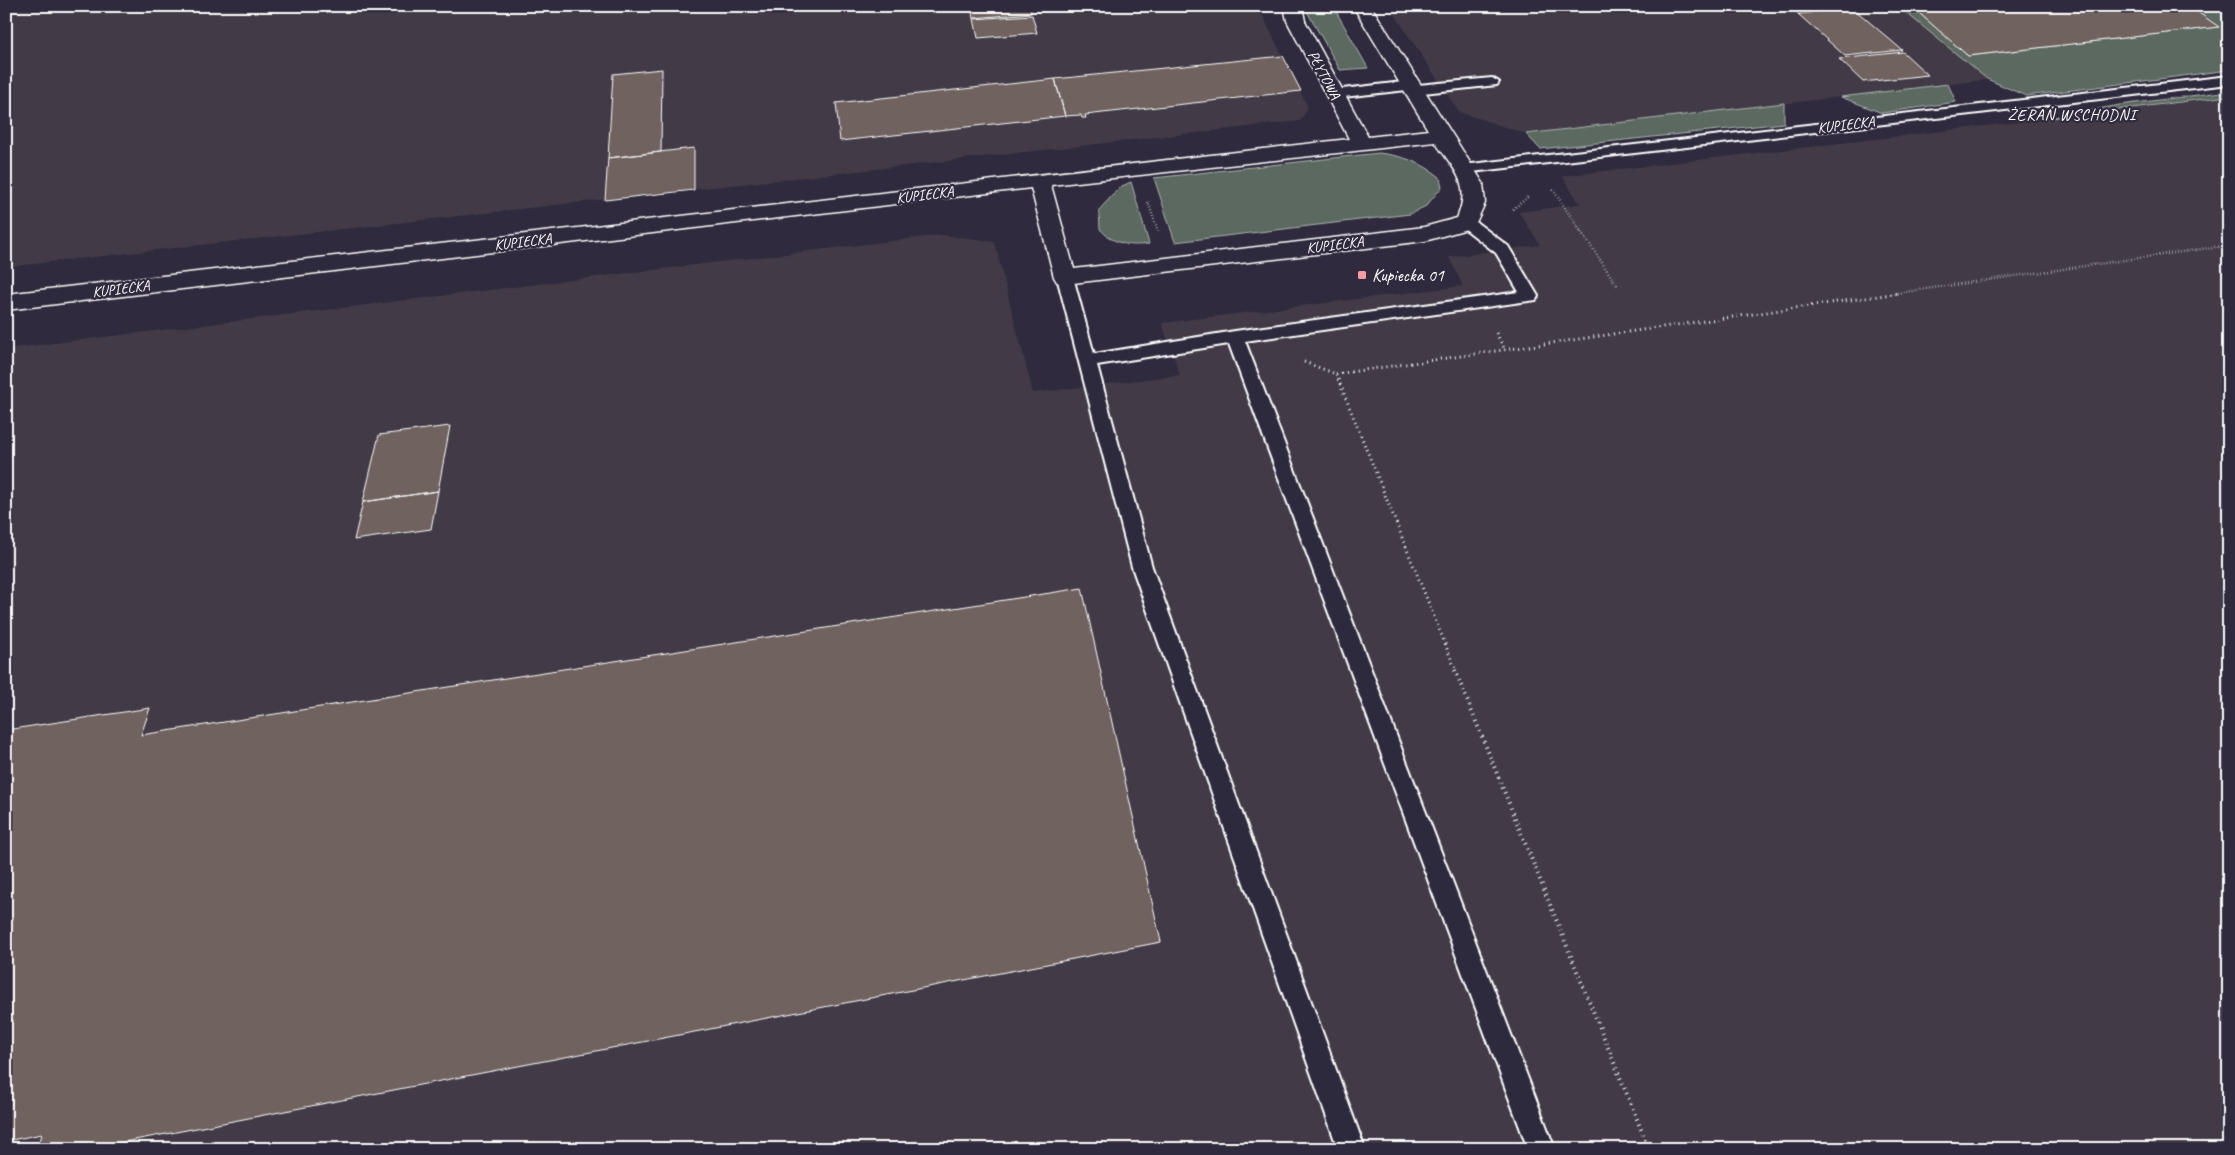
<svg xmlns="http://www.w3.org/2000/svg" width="2235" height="1155" viewBox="0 0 2235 1155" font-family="Caveat,sans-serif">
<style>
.built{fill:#423b47}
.green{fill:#5b6960;stroke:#adb4b0}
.building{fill:#6f625e;stroke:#fff}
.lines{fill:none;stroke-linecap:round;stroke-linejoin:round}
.lane-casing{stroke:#fff;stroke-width:4}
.street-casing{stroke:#fff;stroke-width:3}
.path-far2{stroke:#fff;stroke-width:2.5;stroke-dasharray:0.5 2.5;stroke-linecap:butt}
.path-far1{stroke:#fff;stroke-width:3;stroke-dasharray:1 4;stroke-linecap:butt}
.path{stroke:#fff;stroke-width:4;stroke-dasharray:1 4.5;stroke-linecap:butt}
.lane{fill:#2f2a3d;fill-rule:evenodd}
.street{fill:#2f2a3d;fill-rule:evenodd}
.poi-dot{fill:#ff9aa2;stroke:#2f2a3d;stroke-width:2}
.labels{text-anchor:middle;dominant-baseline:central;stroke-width:4.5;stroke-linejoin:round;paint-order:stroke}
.far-street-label{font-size:15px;fill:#fff;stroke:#2f2a3d}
.far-neighbourhood-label{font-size:16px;letter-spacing:1px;fill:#fff;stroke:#2f2a3d}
.poi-label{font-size:18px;fill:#fff;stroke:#2f2a3d;text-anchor:start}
</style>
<rect width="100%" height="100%" fill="#2f2a3d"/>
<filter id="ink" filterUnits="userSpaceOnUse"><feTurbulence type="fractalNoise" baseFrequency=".02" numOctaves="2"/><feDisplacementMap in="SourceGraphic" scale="10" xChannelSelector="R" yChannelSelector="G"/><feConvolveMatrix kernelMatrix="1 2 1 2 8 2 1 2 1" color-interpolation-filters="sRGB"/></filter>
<g filter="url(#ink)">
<!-- built -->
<path class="built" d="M6 6H1258L1308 108 1300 121 6 267Z
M1389 6H2229V51L1526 134 1459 112Z
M2229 97V1149H6V349L941 235 994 241 1033 393 1180 375 1162 323 1463 286 1449 257 1540 245 1519 212 1580 204 1562 176Z"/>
<!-- green -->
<path class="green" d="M1312 6H1333L1368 68 1340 70 1305 8Z
M1911 6 1968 56 2218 27 2189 6H2221L2229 14V70L2026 96 1987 79 1899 7Z
M1948 84 1956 102 1882 113 1841 97Z
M2229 91V96L2043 119 2120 105Z
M1784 103V123L1540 149 1526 134Z
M1379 153C1403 156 1421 162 1440 177L1442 187 1426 206 1410 214 1175 242 1154 178Z
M1131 182 1149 244C1130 247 1113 244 1100 229L1099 210 1120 187Z"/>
<!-- building -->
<path class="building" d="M971 6H1030L1031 13 973 18Z
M1790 6H1854L1856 8 1798 14Z
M1911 6H2189L2219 27 1968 56Z
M1853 8 1902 50 1845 56 1798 14Z
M1032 15 1037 33 978 38 974 19Z
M1903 52 1928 75 1863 82 1839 59Z
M1283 56 1301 91 1085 115 1086 118H1082L1081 115 1065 116 1055 79Z
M662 69 661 152 608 158 613 74Z
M1055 79 1065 116 840 141 836 103Z
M694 148V190L605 200 608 158Z
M450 426 438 491 363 502 379 435Z
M438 491 431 529 354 540 363 502Z
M1082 588 1161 942 88 1149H38L42 1134 6 1141V730L150 708 141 735Z"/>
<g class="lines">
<defs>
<path id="lane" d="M2229 76V84L1463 173 1456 169 1463 165Z
M1492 78 1499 82 1497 85 1414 94 1409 93 1407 90 1334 98 1327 94 1334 90 1411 81 1416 82 1418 85Z
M1466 217 1472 219 1508 246 1538 296 1536 300 1245 341 1555 1149H1528L1229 344 1097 365 1152 567 1365 1149H1338L1132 567 1057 277 1059 273H1071L1073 277 1094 354 1235 331 1519 292 1496 253 1460 225 1458 222Z"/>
<path id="street" d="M1284 6H1302L1305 21 1368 137 1428 130 1353 6H1371L1483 183 1485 203 1474 227 1425 241 1065 284 1057 282 1054 277 1031 188 6 310V294L1349 139 1287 21ZM1435 142C1454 170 1472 183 1457 218L1424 227 1074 269 1051 185Z"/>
</defs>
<!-- lane casing -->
<use href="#lane" class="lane-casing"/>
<!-- street casing -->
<use href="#street" class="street-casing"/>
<!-- path-far2 -->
<path class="path-far2" d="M1553 190 1617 285
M1148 202 1158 231
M1513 209 1529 196
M1891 294 2229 245"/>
<!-- path-far1 -->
<path class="path-far1" d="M1496 333 1505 350
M1304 362 1336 374 1456 671
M1336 374 1899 293"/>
<!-- path -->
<path class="path" d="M1455 670 1649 1149"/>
<!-- lane -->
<use href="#lane" class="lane"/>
<!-- street -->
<use href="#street" class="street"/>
</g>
</g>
<!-- markers -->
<rect class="poi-dot" x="1357" y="270" width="10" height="10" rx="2.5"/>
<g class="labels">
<!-- far-street labels -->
<g class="far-street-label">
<text transform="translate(1324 75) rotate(62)">PŁYTOWA</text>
<text transform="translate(1846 125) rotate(-7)">KUPIECKA</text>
<text transform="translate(925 195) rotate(-7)">KUPIECKA</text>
<text transform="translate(523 242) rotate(-7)">KUPIECKA</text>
<text transform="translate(1335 245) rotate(-7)">KUPIECKA</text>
<text transform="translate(121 289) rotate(-7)">KUPIECKA</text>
</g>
<!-- far-neighbourhood labels -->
<g class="far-neighbourhood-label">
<text x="2072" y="115">ŻERAŃ WSCHODNI</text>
</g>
<!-- poi labels -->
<g class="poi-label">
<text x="1372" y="275">Kupiecka 01</text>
</g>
</g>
<!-- margin -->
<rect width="2235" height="1155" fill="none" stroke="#2f2a3d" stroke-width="25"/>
<rect x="12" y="12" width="2210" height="1130" fill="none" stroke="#fff" stroke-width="2" filter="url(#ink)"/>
</svg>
